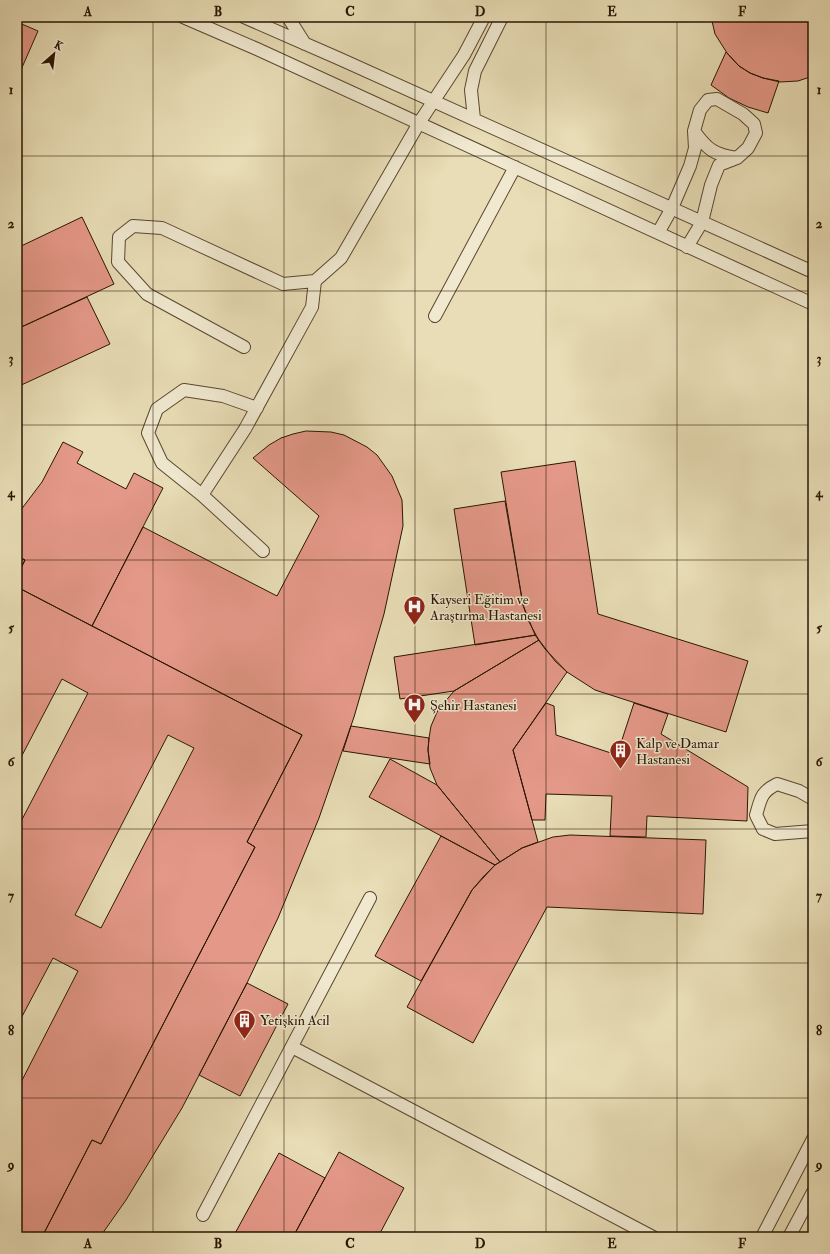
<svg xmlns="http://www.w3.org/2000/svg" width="830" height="1254" viewBox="0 0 830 1254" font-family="'IM FELL Double Pica',serif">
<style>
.building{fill:#e49888;stroke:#2a1502;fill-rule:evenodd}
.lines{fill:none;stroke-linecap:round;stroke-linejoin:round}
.service-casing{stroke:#5a472f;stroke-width:14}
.service{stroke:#f0e9d0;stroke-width:12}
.grid{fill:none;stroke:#2a1502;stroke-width:1;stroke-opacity:0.55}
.labels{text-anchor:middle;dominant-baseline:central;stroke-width:3;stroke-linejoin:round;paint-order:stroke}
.poi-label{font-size:14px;fill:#2a1502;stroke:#f0e9d0;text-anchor:start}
.neatline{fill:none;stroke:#2a1502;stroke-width:1.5}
.grid-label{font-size:13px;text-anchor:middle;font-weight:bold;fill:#2a1502}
</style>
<rect width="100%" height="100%" fill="#e8ddb6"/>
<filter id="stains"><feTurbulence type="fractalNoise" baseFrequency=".005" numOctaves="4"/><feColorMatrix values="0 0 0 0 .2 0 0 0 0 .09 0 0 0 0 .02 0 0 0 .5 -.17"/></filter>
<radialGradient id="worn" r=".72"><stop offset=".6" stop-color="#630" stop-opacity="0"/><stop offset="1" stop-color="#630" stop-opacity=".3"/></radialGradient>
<!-- building -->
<path class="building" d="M704 17H813V76L798 81 780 82 763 78 750 73 739 66 727 53 715 34 712 21Z
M17 22 38 31 17 79Z
M726 52 739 66 750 73 763 78 779 81 768 113 748 107 729 98 711 85Z
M82 217 114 284 17 329V248Z
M87 297 110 344 17 387V329Z
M306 431 331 432 344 435 367 447 377 455 392 476 402 500 403 526 384 614 354 717 319 818 278 918 247 983 182 1108 126 1200 100 1237H42L92 1140 101 1144 255 847 247 842 302 735 92 626 143 527 277 596 319 516 253 458 269 445 281 438 293 434Z
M63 442 83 452 77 463 126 489 134 473 163 488 92 626 17 587V576L25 560 17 556V515L42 482Z
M575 461 598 614 748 661 726 732 595 690 567 672 545 649 535 635 523 605 501 472Z
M505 501 523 605 528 620 536 635 475 645 454 509Z
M17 556 25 560 17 576Z
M17 587 302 735 247 842 255 847 101 1144 92 1140 42 1237H17V1090L78 971 53 958 17 1026V829L88 693 62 679 17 765ZM168 735 194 748 101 928 75 915Z
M536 635 539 640 454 691 400 699 394 657Z
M539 640 555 661 567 672 513 750 538 842 522 848 500 862 437 785 430 768 428 750 429 738 431 726 438 710 454 691Z
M546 703 554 706 556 735 617 755 634 703 668 714 661 734 748 787 747 821 647 816 646 837 610 836 612 796 546 794 545 820H532L513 750Z
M351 726 429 738 428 750 430 764 343 751Z
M390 759 437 785 500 862 495 865 369 797Z
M570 835 706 840 703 914 547 907 473 1043 407 1007 472 890 483 877 495 865 522 848 553 837Z
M441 836 495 865 472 890 421 981 375 956Z
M247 983 288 1004 240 1096 199 1075Z
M339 1152 404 1188 378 1237H293Z
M279 1153 325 1178 293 1237H233Z"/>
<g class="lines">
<defs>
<path id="service" d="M183 17 257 49 813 304
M244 17 340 59 813 272
M288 17 305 44
M474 119 471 90 475 71 502 17
M694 131C707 149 714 155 737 158
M658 233 672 208 690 166 695 148 694 131 700 110 708 100 717 99 743 114 754 124 756 133 748 148 737 158 719 165 711 185 702 222 687 247
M435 316 515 167
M244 347 147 294 118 262 119 237 133 226 162 228 283 284 315 281 341 258 419 123 464 55 484 17
M257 408 223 396 184 390 157 409 148 433 162 463 202 495 263 551
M202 495 245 429 312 307 315 281
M813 799 799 791 777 784C761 792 761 798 756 815L763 829 775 834 813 831
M292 1047 653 1237
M203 1215 370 898
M762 1237 813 1139
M789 1237 813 1192"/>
</defs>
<!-- service casing -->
<use href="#service" class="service-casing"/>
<!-- service -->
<use href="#service" class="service"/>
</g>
<!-- grid -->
<path class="grid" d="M153 17V1237M284 17V1237M415 17V1237M546 17V1237M677 17V1237M17 156H813M17 291H813M17 425H813M17 560H813M17 694H813M17 829H813M17 963H813M17 1098H813"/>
<!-- icons -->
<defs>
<symbol id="hospital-pin" viewBox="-11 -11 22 30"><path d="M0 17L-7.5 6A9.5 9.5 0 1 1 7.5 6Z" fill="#8f2418" stroke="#f0e9d0"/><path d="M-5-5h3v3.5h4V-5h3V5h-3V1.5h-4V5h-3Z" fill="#fff"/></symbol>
<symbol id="building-pin" viewBox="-11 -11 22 30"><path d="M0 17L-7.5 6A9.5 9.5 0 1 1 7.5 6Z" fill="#8f2418" stroke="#f0e9d0"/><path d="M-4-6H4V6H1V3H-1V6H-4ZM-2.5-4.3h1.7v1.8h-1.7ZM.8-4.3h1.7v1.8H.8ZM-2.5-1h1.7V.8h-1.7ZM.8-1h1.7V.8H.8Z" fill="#fff"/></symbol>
</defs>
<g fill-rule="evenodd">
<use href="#hospital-pin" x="402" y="594" width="25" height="34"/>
<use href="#hospital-pin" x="402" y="692" width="25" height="34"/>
<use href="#building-pin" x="608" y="738" width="25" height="34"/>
<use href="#building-pin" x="232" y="1008" width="25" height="34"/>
</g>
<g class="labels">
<!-- poi labels -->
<g class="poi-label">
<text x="430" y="599">Kayseri Eğitim ve<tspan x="430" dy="16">Araştırma Hastanesi</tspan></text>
<text x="430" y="705">Şehir Hastanesi</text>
<text x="636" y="743">Kalp ve Damar<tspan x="636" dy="16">Hastanesi</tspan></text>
<text x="260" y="1020">Yetişkin Acil</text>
</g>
</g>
<!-- margin -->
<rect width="830" height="1254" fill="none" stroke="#e8ddb6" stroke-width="44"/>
<!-- north arrow -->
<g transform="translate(54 54) rotate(28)" stroke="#f0e9d0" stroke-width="3" paint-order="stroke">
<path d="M0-3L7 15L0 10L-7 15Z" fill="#2a1502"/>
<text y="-6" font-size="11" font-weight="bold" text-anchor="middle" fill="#2a1502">K</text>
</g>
<rect x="22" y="22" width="786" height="1210" class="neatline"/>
<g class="grid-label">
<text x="88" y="16">A</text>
<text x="218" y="16">B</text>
<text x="350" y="16">C</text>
<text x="480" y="16">D</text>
<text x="612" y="16">E</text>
<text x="742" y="16">F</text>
<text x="11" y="94">1</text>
<text x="819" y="94">1</text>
<text x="11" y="228">2</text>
<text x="819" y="228">2</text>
<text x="11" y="363">3</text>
<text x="819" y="363">3</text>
<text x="11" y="497">4</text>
<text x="819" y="497">4</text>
<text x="11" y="632">5</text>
<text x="819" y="632">5</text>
<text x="11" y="766">6</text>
<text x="819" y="766">6</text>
<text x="11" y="900">7</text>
<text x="819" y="900">7</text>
<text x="11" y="1035">8</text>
<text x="819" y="1035">8</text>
<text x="11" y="1169">9</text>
<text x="819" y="1169">9</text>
<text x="88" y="1248">A</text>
<text x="218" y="1248">B</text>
<text x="350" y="1248">C</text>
<text x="480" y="1248">D</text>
<text x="612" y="1248">E</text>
<text x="742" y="1248">F</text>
</g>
<rect width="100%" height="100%" filter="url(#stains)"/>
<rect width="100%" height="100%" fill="url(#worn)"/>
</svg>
